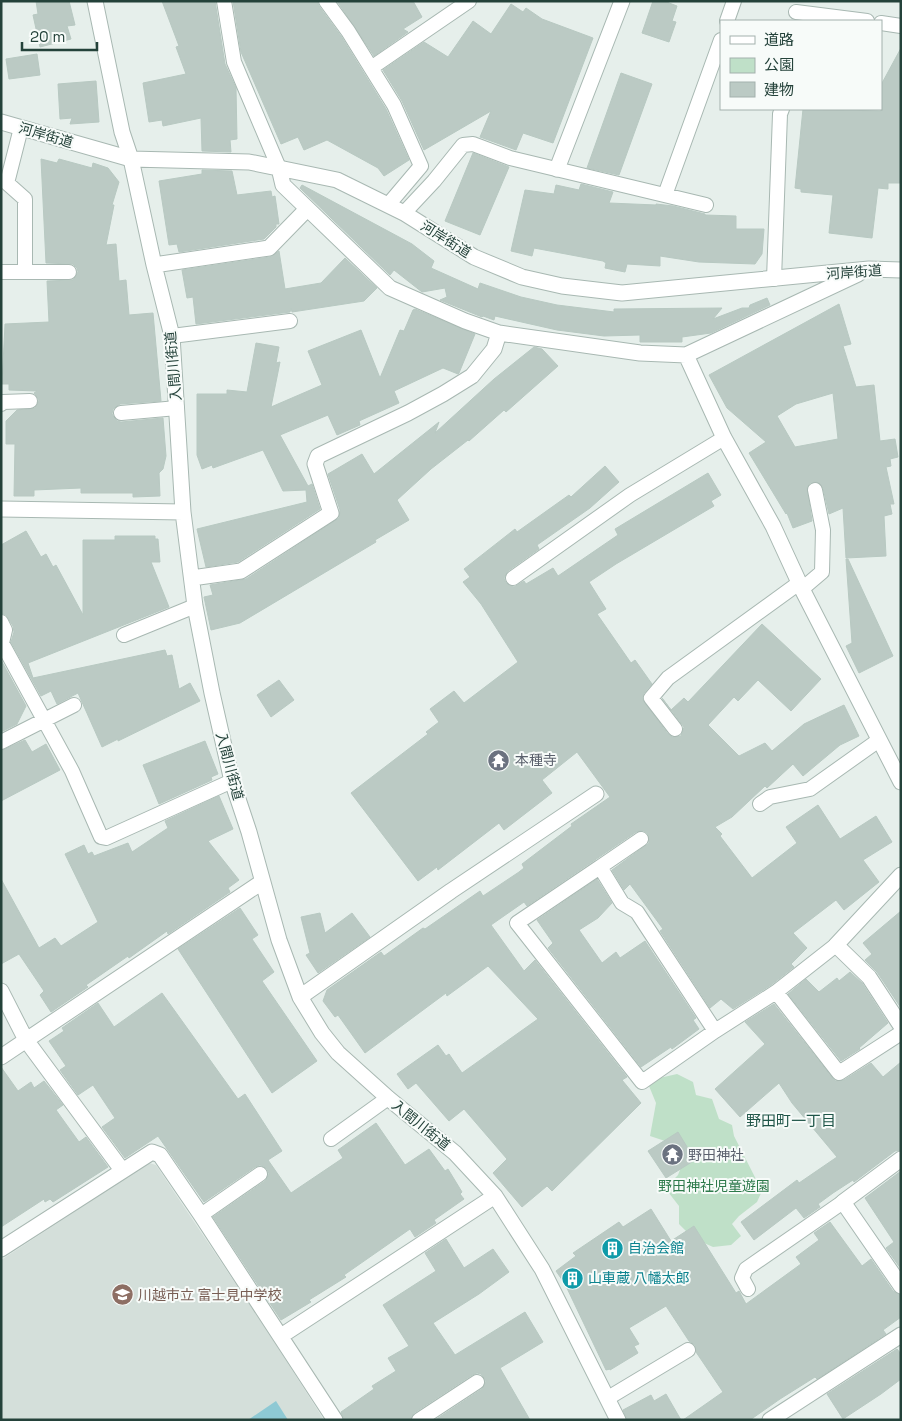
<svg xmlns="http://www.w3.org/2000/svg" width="902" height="1421" viewBox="0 0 902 1421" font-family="'Space Grotesk','Noto Sans JP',sans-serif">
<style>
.built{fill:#d4dfda}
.green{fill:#bfe0c8}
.water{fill:#8ec9d4}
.building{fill:#bbcac4;stroke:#b8c9c2;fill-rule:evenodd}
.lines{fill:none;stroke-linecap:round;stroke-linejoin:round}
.service-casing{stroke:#a8b8b2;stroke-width:16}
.minor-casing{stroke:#a8b8b2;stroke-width:17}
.tertiary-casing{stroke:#a8b8b2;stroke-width:17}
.service{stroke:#fff;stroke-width:14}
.minor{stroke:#fff;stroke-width:15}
.tertiary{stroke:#fff;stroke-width:15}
.labels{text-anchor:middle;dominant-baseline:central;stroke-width:4;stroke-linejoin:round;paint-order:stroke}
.street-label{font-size:14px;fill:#24423a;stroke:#f7fbf9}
.worship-label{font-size:14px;fill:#5b616d;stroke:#f7fbf9;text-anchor:start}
.park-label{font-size:14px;fill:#2d7a4b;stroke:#f7fbf9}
.culture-label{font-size:14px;fill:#0d838f;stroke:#f7fbf9;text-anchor:start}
.education-label{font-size:14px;fill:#785e54;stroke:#f7fbf9;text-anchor:start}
.neighbourhood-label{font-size:15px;fill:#1f5548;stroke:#f7fbf9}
</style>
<rect width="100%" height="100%" fill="#e6efeb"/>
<!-- built -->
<path class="built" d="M149 1163 156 1165 266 1329 324 1420H1V1260Z"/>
<!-- green -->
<path class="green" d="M677 1074 693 1082 696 1095 712 1099 719 1119 732 1125 734 1136 762 1191 757 1202 739 1216 732 1224 741 1236 731 1245 713 1247 693 1238 679 1224V1206L665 1188 678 1175 683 1162 671 1143 650 1136 656 1103 649 1086 655 1079Z"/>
<!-- water -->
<path class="water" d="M276 1401 288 1420H248Z"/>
<!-- building -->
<path class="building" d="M36 1H69L75 25 67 26 71 39 40 47 33 15 38 14Z
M162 1H215L225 64 236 88 237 139 230 140 231 152 202 151 201 118 163 126 162 120 149 122 143 83 186 74 176 47 179 46Z
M233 1H317L319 6 341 36 386 109 409 160 384 176 378 168 327 140 304 150 298 137 281 144 241 52Z
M337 1H413L422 17 403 29 408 32 374 56Z
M653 1H664L677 6 672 21 676 22 669 42 642 33Z
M511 4 523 12 526 8 542 19 593 38 553 143 523 133 516 150 480 137 491 111 424 150 402 101 383 70 424 42 448 57 473 21 491 34Z
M901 48 900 183H888V189L878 188 872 238 829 233 833 195 801 192V189L795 188 803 109 881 111V85Z
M37 54 40 75 9 79 6 59Z
M621 73 652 84 619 175 587 168Z
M96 81 99 122 70 124 72 118 60 119 58 84Z
M473 153 509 167 480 235 445 221Z
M41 159 57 163 59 159 92 168 93 163 108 168 119 182 112 205H114L106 245 116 244 119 281 126 280 129 315 153 313 161 401 120 404 113 409 112 414 117 421 121 422 163 418 166 456 163 469 159 473 160 496 133 497V493H81V488L34 490V496H14L15 444H6V421L17 410 35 408 39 400 34 393 37 391 9 390V384H2L5 324 49 322 47 281 73 280 78 272 77 268 73 264 46 263Z
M202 170 232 171 237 195 271 191 272 197 275 196 279 224H276V227L264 239 179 252 177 244 169 245 159 181 202 174Z
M581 184 613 192 609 203 656 205V204L673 206 705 214V215L736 216V229H764L762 254 755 264 699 262 660 256V266L627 264 625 272 605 268 606 263 603 261 534 248 532 256 511 251 525 190 554 194 556 185 579 190Z
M302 185 412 244 434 261 431 268 478 289 480 283 521 297 557 305 614 312V309L722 308 713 319 742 308H749L750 305 767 298 770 305 711 333 682 337V342H640V335L604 336 557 330 495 316 494 320 483 316 482 317 440 300 447 297 445 288 422 292 394 270 390 275 300 188Z
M279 251 285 289 321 283 345 258 377 288 364 301 292 312 291 308 290 312 196 324 193 297 187 298 182 270 270 257Z
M839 304 851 344 843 346 856 387 874 385 880 441 895 439 898 457 890 459 891 466 886 467 894 504H890L892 514 884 516 886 556 846 558 843 508 829 514 823 488 817 482 810 483 807 488 812 521 793 528 787 513 786 514 749 453 766 442 727 408 709 375ZM833 393 838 439 795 447 777 416 796 404Z
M415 309 475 334 459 373 458 374 443 368 394 391 399 403 359 421 360 425 337 435 328 415 280 435 308 486 312 484 320 509 238 562 206 567 197 529 307 502 306 490 283 491 263 450 213 468 212 465 202 469 197 455V394H227V390L247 392 256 343 279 347 276 363 280 362 271 407 322 385 308 351 361 330 380 378 400 330 404 331 413 310Z
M534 347 542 349 558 366 506 412 504 410 469 441 468 440 431 469 397 500 409 520 375 540 376 542 240 623 211 630 204 597 213 595 210 585 246 579 339 518 340 510 328 474 362 454 374 474 439 422 435 433 494 379Z
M605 466 619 482 590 508 537 545 539 549 508 571 504 578 506 583 514 587 524 581 526 584 553 568 558 576 618 535 615 529 708 473 721 495 711 501 714 506 616 564 589 582 606 609 597 614 631 663 635 660 652 684 644 693 643 700 668 734 672 737 681 736 684 727 662 698 671 710 684 698 688 702 762 624 821 679 791 711 758 680 738 701 734 697 708 725 739 756 765 743 772 751 804 724 844 705 859 736 840 745 803 776 793 764 767 788 765 786 732 817 715 827 722 834 720 836 752 878 797 843 786 827 818 805 840 839 876 816 892 842 863 860 879 882 844 910 836 900 793 933 807 948 791 964 794 967 771 985 733 1009 721 999 710 1008 660 931 663 929 630 884 624 890 612 870 649 843 648 834 644 831 636 832 527 906 524 902 491 925 524 971 535 960 627 1077 622 1080 641 1103 552 1191 547 1186 522 1207 493 1173 507 1159 464 1109 449 1121 416 1083 408 1089 397 1074 438 1045 446 1056 449 1054 462 1073 538 1019 488 966 447 996 446 993 365 1053 338 1015 335 1017 323 1001 327 990 381 952 384 956 423 928 425 929 480 891 483 896 519 872 524 868 522 864 572 826 571 824 610 797 577 752 542 780 552 793 504 830 499 823 438 870 437 867 418 881 351 793 428 734 426 732 439 722 430 709 454 691 464 703 518 662 481 604 463 582 470 577 464 569 515 529 517 532 569 495 571 497Z
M26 531 41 557 46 554 53 567 56 565 83 615V540H115V536H155V539H158L160 562H151L169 607 28 663 33 678 165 650 167 656 172 655 179 689 190 683 200 701 118 741V739L102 747 78 693 57 704 51 691 41 696 11 642 14 632 13 626 6 615 1 613V545Z
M846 559H848L893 656 859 673 846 646 852 643Z
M1 660 26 706 17 724 1 732Z
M279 680 294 700 271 717 257 695Z
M25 740 32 752 46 744 60 770 1 801V751Z
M205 741 218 774 211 777 212 780 159 804 143 765Z
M219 796 233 829 208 841 239 880 228 888 230 892 168 934 167 931 129 958 128 956 86 985 88 987 51 1012 40 995 44 991 19 954 1 964V879L39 948 55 938 61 946 98 922 65 854 84 845 88 854 92 852 94 856 128 843 132 852 168 828 165 821Z
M597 879 612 903 598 918 579 930 602 963 616 952 620 958 645 941 696 1018 693 1020 699 1029 672 1049 671 1047 641 1067 548 948 553 943 537 920Z
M240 908 258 935 252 939 274 972 262 981 317 1061 272 1093 178 949Z
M901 911V1008L877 972 865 960 872 954 863 943Z
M320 913 325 933 352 913 370 937 318 973 306 955 310 953 301 917Z
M850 972 862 983 888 1023 859 1048 860 1049 841 1061 788 994 806 979 819 992 837 978 839 981Z
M162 993 238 1099 245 1094 282 1151 268 1160 291 1193 343 1158 338 1150 376 1123 405 1165 429 1149 445 1171 448 1169 462 1192 460 1194 464 1199 434 1220 436 1223 415 1237 410 1229 344 1275 346 1277 309 1300 311 1302 281 1320 213 1217 265 1181 269 1174 267 1169 260 1165 255 1167 204 1202 158 1136 125 1158 102 1127 115 1118 93 1085 78 1095 60 1070 66 1066 49 1041 64 1031 62 1028 98 1003 114 1027Z
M774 1004 835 1081 844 1080 871 1063 883 1077 901 1062V1150L895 1151 854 1182 853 1180 833 1193 818 1204 820 1207 804 1218 796 1208 754 1240 741 1222 797 1180 799 1183 837 1157 792 1103 779 1083 740 1117 715 1089 765 1044 745 1022Z
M1 1067 18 1091 31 1082 34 1088 44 1081 63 1105 56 1110 79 1142 86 1137 108 1167 53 1202 50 1199 45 1202 44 1199 1 1227Z
M678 1132 695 1160 666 1178 648 1151Z
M901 1171V1269L886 1248 894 1242 865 1198Z
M651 1209 671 1241 694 1226 736 1293 739 1291 746 1304 801 1264 796 1257 819 1240 814 1233 830 1222 862 1266 871 1259 893 1291 901 1295V1317L883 1330 886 1334 817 1379 815 1377 780 1399 750 1420H683L723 1392 696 1352 695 1345 689 1341 666 1306 629 1328 639 1344 634 1346 638 1353 610 1370V1369L606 1370 565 1284 556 1271 576 1256 573 1253 619 1222 623 1227Z
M446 1239 464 1268 493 1249 509 1272 479 1294 433 1323 455 1355 525 1312 543 1342 500 1368 530 1420H435L482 1389 486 1381 481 1374 477 1373 472 1375 414 1413 410 1420H344L341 1412 374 1389 372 1386 396 1371 388 1358 409 1346 383 1305 436 1271 425 1253Z
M897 1349 901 1354V1379L881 1394 843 1419 827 1394Z
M666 1394 681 1420H627L623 1410 651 1395 654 1401Z"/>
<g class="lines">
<defs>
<path id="service" d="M224 1 234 62 279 168
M326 1 348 31 394 105 421 166 388 205
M796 12 867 21
M727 21 734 1
M881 23 901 26
M371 68 469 1
M21 128 7 183 25 199V272
M665 195 721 40
M404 213 434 181 463 145 473 144 510 158 706 205
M1 272H69
M774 279 780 114 782 109
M172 336 290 321
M1 404 3 402 30 401
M121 413 177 408
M513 578 630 495 724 438
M802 589 822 572 823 530 815 490
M1 622 5 630 2 643 72 771 101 837 106 838 232 781
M124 635 195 606
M675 729 651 698 668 678 799 583
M1 742 74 705
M760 804 770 797 810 789 879 740
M600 867 641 839
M776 992 839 1073 901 1033
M715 1031 637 912 622 903 600 867 517 923 642 1082 715 1031 776 992 836 945
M331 1139 388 1098
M201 1215 260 1174
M748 1289 742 1278 746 1269 843 1202
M608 1398 688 1350
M419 1420 477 1382"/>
<path id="minor" d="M95 1 122 132 131 159 154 265 172 336 183 512 195 606 212 693 232 781 249 832 279 940 300 997 322 1033 338 1053 388 1098 455 1153 495 1196 542 1269 618 1420
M131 159 249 162 337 180 404 213 474 257 522 277 562 286 622 293 869 269 901 270
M279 168 283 185 390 288 465 321 499 333 640 353 686 355
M557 169 622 1
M154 265 269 248 307 209
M858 274 686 355 724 438 773 526 802 589 901 782
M1 509 183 512
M192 578 241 571 331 513 315 464 318 456 408 413 443 394 472 376 494 349 499 333
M901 875 836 945 869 977 901 1026
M1 991 26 1040 122 1170
M300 997 451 891 596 794
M1 1057 262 882
M901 1159 843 1202 901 1286
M1 1249 152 1152 160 1155 201 1215 335 1420
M281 1336 495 1196
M770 1420 901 1335"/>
<path id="tertiary" d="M1 122 131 159"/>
</defs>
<!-- service casing -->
<use href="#service" class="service-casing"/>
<!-- minor casing -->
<use href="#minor" class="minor-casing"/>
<!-- tertiary casing -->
<use href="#tertiary" class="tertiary-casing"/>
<!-- service -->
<use href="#service" class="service"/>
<!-- minor -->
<use href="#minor" class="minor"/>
<!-- tertiary -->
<use href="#tertiary" class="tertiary"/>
</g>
<!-- icons -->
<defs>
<symbol id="temple-disc" viewBox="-11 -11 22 22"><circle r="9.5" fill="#6b7280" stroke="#f7fbf9"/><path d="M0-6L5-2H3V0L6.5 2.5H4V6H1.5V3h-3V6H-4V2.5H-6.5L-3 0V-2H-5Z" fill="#fff"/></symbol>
<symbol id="building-disc" viewBox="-11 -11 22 22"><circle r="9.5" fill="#0f9aa8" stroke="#f7fbf9"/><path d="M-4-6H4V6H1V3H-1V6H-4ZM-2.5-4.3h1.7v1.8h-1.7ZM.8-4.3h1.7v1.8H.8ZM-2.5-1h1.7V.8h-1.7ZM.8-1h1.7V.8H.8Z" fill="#fff"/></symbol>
<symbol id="school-disc" viewBox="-11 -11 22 22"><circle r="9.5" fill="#8d6e63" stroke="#f7fbf9"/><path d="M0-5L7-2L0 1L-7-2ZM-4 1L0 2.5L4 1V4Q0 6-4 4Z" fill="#fff"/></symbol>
</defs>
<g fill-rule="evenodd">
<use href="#temple-disc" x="486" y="748" width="25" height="25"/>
<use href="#temple-disc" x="660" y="1142" width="25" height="25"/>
<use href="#building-disc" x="600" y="1236" width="25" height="25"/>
<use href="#building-disc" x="560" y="1266" width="25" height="25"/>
<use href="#school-disc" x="110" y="1282" width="25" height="25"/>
</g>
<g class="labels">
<!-- street labels -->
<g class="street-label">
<text transform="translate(46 135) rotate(16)">河岸街道</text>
<text transform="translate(446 239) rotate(32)">河岸街道</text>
<text transform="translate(854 272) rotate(-4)">河岸街道</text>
<text transform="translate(173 366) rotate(-95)">入間川街道</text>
<text transform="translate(230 766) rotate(75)">入間川街道</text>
<text transform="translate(421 1125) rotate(39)">入間川街道</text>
</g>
<!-- worship labels -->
<g class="worship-label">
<text x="515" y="760">本種寺</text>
<text x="688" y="1155">野田神社</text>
</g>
<!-- park labels -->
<g class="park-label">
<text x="714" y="1186">野田神社児童遊園</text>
</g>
<!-- culture labels -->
<g class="culture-label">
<text x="628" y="1248">自治会館</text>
<text x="588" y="1278">山車蔵 八幡太郎</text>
</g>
<!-- education labels -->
<g class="education-label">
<text x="138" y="1295">川越市立 富士見中学校</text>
</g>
<!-- neighbourhood labels -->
<g class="neighbourhood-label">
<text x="791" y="1120">野田町一丁目</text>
</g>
</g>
<!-- border -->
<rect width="902" height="1421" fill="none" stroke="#24423a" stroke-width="5"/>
<!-- legend -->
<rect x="720" y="20" width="162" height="90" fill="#f7fbf9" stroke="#a3b1ad"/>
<rect x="730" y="36" width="25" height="8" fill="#ffffff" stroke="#a3b1ad"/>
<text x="764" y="45" font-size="15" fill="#24423a">道路</text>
<rect x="730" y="58" width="25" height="15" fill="#bfe0c8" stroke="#a3b1ad"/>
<text x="764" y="70" font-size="15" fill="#24423a">公園</text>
<rect x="730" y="82" width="25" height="15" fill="#bbcac4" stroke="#a3b1ad"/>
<text x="764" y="95" font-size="15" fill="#24423a">建物</text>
<!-- scale -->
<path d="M22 42v8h75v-8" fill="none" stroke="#24423a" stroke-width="2.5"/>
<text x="30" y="42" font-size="15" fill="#24423a" stroke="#f7fbf9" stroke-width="4" paint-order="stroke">20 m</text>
</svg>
